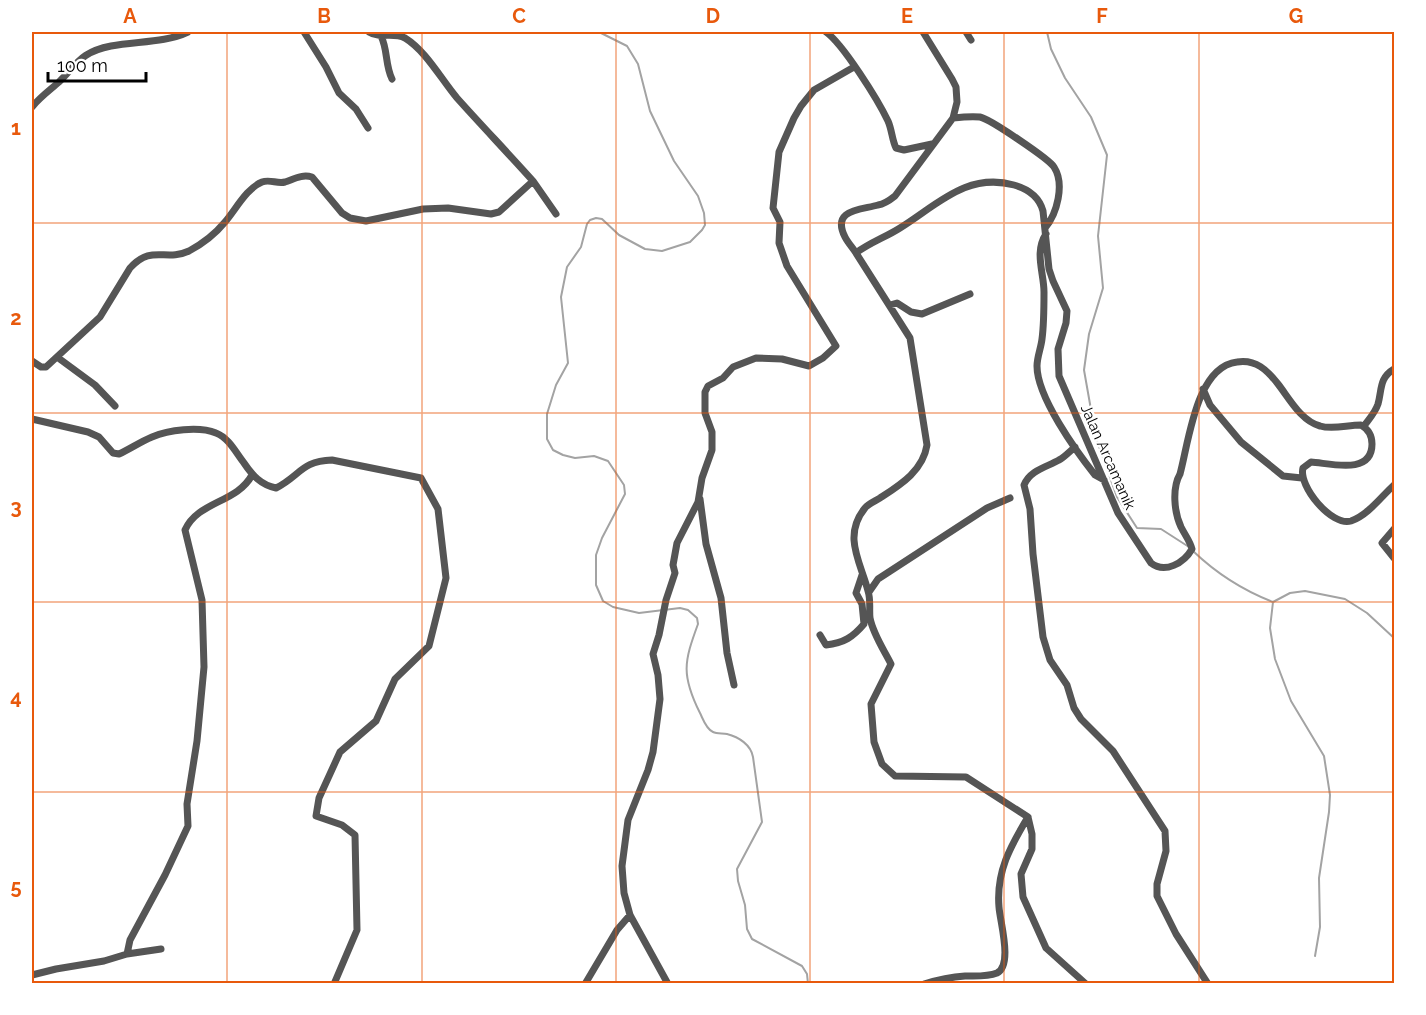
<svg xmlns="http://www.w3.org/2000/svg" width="1426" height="1015" viewBox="0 0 1426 1015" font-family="Raleway,sans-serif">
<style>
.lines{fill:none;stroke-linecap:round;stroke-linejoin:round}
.stream{stroke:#a3a3a3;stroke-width:2}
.minor{stroke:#555;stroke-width:7}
.grid{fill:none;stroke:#e8590c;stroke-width:1.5;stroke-opacity:0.55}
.labels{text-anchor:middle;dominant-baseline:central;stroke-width:5;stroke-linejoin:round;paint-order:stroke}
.street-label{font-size:15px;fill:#000;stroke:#fff}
.neatline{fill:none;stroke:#e8590c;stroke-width:2}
.grid-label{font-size:20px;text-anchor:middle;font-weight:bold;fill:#e8590c}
</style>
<rect width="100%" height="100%" fill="#fff"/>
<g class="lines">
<!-- stream -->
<path class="stream" d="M599 32 627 46 638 64 650 111 674 161 698 196 704 213 705 225 702 230 690 242 662 251 645 249 619 235 602 219 596 218 590 220 587 224 581 247 567 267 561 297 568 363 556 385 547 414V439L553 450 563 455 575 458 594 456 608 461 624 485 625 494 602 538 596 555V585L603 601 613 607 639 613 680 608 688 610 697 618 698 624C684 662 681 675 700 713 703 719 706 729 713 732 717 734 723 733 727 734 739 737 751 745 753 757L762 822 737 869 738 881 745 905 747 929 752 939 802 966 807 974 808 984
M1047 32 1051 49 1065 78 1091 117 1107 155 1098 236 1103 288 1089 334 1084 370 1096 438 1117 497 1137 528 1161 529 1189 547
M1193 551C1216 573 1242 590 1273 602L1290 593 1305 591 1345 599 1367 613 1394 638
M1273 602 1270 628 1275 659 1291 701 1324 756 1330 795 1329 812 1319 878 1320 927 1315 956"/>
<!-- minor -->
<path class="minor" d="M304 32 326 67 339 93 356 109 368 128
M826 32C843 44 878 100 888 121 892 130 892 140 896 148L904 150 932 144
M923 32 952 79 956 87 957 102 953 118 895 196C890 200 885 204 878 205 861 210 831 209 845 237 848 243 853 248 856 253 869 243 886 237 900 228 937 205 967 172 1014 185 1028 189 1039 196 1043 211L1049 269 1053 281 1067 311 1066 323 1058 349 1059 376 1118 513 1151 563C1165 574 1184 563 1192 549 1190 541 1185 535 1181 527 1174 512 1172 488 1180 474 1189 441 1196 367 1237 362 1256 359 1267 370 1278 384 1289 398 1301 421 1320 426 1333 430 1347 425 1361 425 1368 429 1372 436 1372 444 1372 476 1329 463 1311 462L1303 468C1298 486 1332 527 1351 521 1368 515 1381 497 1394 485
M966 32 971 40
M381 36C388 50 385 65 392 79
M32 107C40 97 50 90 59 82 78 63 81 52 111 46 136 41 165 43 188 32
M953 118C962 117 971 116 980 117 990 119 1049 159 1054 167 1065 184 1057 214 1045 228
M533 181 556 214
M1046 234C1034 252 1044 273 1044 292 1044 308 1044 324 1042 339 1041 348 1037 357 1037 366 1037 397 1076 451 1095 475L1104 480
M856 253 910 338 927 445C923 471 900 485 880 498 875 501 868 504 865 508 842 536 861 563 868 591 871 600 869 609 870 618 873 634 884 650 891 664L871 704 874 742 882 764 895 776 966 777 1028 817 1032 834V849L1021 874 1023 897 1046 948 1086 984
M890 305 897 303 911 312 922 314 970 294
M57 357 95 385 115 406
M32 361 41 367H46L100 317 130 268C152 244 165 262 189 251 202 244 216 233 225 222 236 209 247 188 262 182 270 179 277 184 285 182 294 179 302 174 312 177L342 213 350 218 366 221 423 209 448 208 491 214 499 212 533 181C508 153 482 126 457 98 441 79 426 51 405 38 393 32 380 39 369 32
M1203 389 1210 405 1241 442 1283 476 1302 478
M32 419 88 432 99 437 113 453 119 454C130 449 140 442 152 437 168 430 199 426 216 433 229 438 236 453 244 463 252 475 261 485 276 488 300 476 301 461 332 460L421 478 438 509 446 578 429 646 395 679 376 721 340 752 319 798 316 816 342 825 355 835 357 930 334 984
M1364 426C1369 419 1375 413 1378 404 1382 390 1379 378 1394 369
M1075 447C1070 451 1065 457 1059 460 1047 467 1030 470 1024 485L1030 509 1033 554 1043 637 1050 660 1067 685 1074 708 1081 719 1113 751 1165 831 1166 851 1157 884V896L1176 934 1208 984
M700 499 706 544 721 598 727 653 734 685
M1394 529 1382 543 1394 558
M869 592 878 579 987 508 1010 498
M820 635 826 645C844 643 853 637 864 624L862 604 856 593 862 575
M161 949 127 954 130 940 165 875 188 826 187 804 197 741 204 667 202 600 185 530C198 501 237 503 252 475
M32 975 56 969 104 961 127 954
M585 984 617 930 630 915
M668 984 630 915 624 893 622 866 628 820 648 770 653 752 660 699 658 675 653 654 659 635 666 600 675 573 673 565 677 543 698 502 702 478 712 450V432L705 413V392L708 386 723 378 733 367 756 358 782 359 809 366 823 358 836 346 787 266 779 243 780 222 773 208 779 152 794 118 801 106 814 90 854 67
M924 984C937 980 951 977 965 976 975 976 987 977 997 973 1013 965 1000 922 999 907 996 872 1010 847 1028 817"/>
</g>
<!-- grid -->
<path class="grid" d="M227 32V984M422 32V984M616 32V984M810 32V984M1004 32V984M1199 32V984M32 223H1394M32 413H1394M32 602H1394M32 792H1394"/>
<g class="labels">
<!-- street labels -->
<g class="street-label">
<text transform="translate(1108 457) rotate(66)">Jalan Arcamanik</text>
</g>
</g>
<!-- border -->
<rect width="1426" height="1015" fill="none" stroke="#ffffff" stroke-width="66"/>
<!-- scale -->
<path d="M48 72v9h98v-9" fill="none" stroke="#000000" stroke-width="3"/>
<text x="57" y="72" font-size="18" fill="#000000" stroke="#ffffff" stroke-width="4.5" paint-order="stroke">100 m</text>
<rect x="33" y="33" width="1360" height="949" class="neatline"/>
<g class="grid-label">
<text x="130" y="23">A</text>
<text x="324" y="23">B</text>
<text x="519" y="23">C</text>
<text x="713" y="23">D</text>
<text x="907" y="23">E</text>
<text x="1102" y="23">F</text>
<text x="1296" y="23">G</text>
<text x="16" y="135">1</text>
<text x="16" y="325">2</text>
<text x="16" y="514">3</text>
<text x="16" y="704">4</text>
<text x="16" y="894">5</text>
</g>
</svg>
